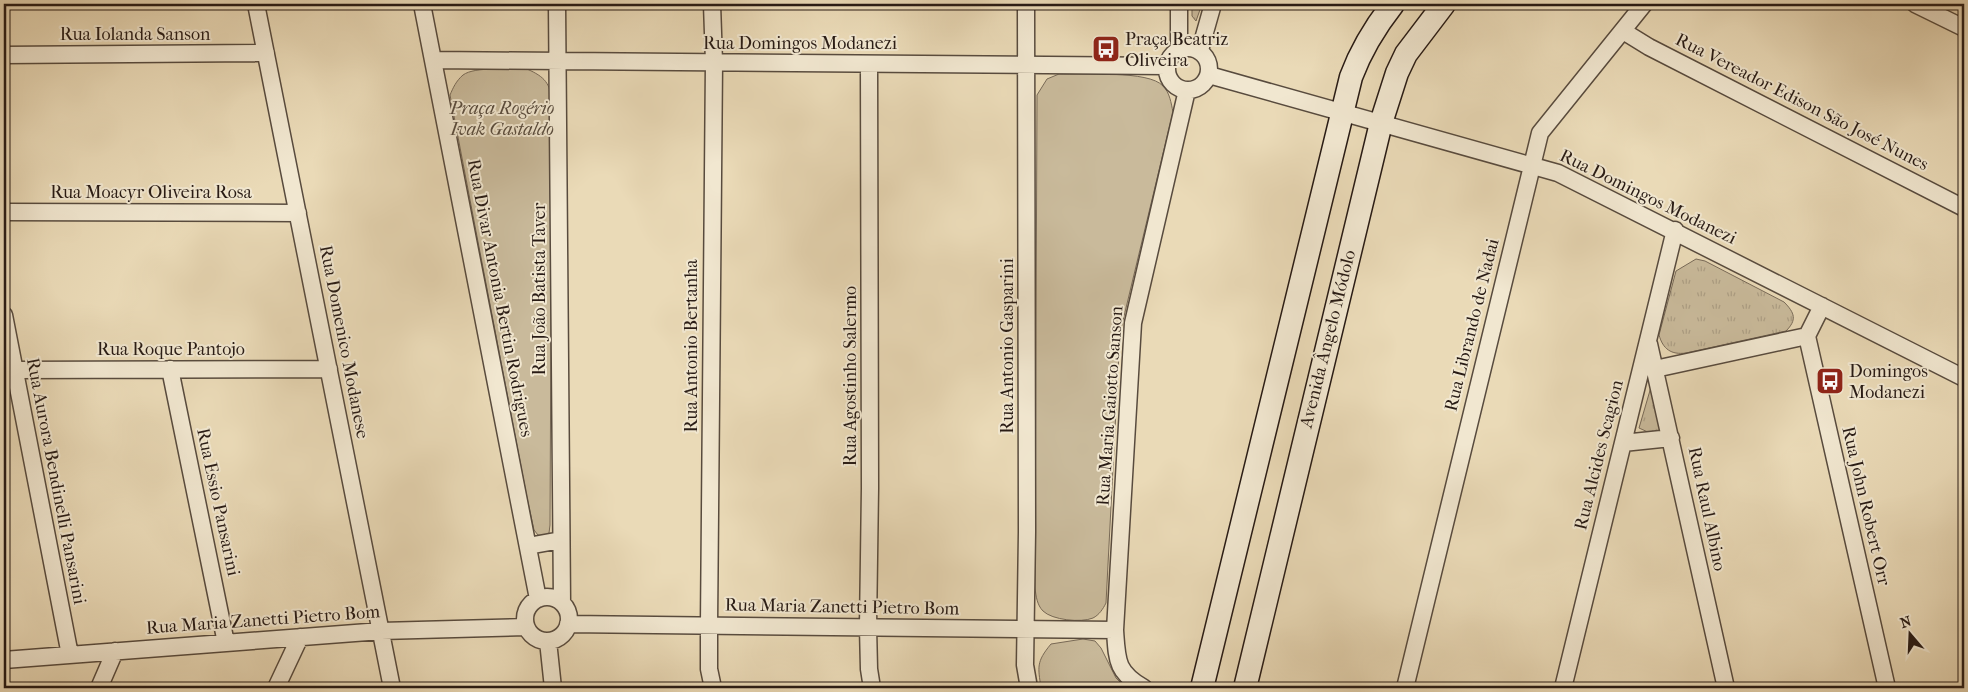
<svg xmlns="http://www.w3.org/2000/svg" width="1968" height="692" viewBox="0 0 1968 692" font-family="'IM FELL French Canon',serif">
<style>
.grass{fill:url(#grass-tufts);stroke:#786a58}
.park{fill:#c9ba9b;stroke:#786a58}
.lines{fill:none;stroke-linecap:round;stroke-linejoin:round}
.street-casing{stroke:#584b3e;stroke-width:19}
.secondary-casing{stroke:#281b15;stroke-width:25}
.street{stroke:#f1e7d0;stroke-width:16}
.secondary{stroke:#f1e7d0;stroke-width:22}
.labels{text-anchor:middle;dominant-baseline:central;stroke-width:4;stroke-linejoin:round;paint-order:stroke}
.street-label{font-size:18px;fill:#281b15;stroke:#f1e7d0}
.poi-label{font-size:18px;fill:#281b15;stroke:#f1e7d0;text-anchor:start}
.park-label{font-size:18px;font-style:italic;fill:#584b3d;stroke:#f1e7d0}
</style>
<defs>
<pattern id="grass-tufts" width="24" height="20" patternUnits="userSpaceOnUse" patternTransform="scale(1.25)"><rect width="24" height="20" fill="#c9ba9b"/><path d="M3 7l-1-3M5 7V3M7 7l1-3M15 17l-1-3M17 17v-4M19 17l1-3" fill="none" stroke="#ad9f85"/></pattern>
</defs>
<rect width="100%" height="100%" fill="#eadab7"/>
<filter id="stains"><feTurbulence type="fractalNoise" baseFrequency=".004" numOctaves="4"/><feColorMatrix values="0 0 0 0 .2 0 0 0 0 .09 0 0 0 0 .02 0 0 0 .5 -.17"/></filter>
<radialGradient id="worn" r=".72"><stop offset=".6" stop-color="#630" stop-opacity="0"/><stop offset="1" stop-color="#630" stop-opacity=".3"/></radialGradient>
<!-- grass -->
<path class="grass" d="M1192 4H1202L1196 21 1192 16Z
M1696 259 1705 261 1784 302C1795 313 1797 320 1786 331L1686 353C1671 355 1663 349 1659 335L1676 271Z
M1651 387 1663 430 1650 433 1639 428Z"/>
<!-- park -->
<path class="park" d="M527 69C545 77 550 83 552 102L550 525 549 533 545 536 538 535 534 530 527 498 450 95C453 88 456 81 463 75 475 66 511 70 527 69Z
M1059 74C1082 75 1149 70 1163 86 1170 93 1171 103 1173 112L1120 333 1106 603C1103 609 1099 615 1093 618 1081 623 1052 620 1043 611 1037 605 1036 596 1035 588L1037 95 1047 79Z
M1083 639 1095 641 1101 648 1116 678 1126 688H1041C1038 667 1036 662 1051 644Z"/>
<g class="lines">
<defs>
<path id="street" d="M256 4 392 688
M422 4 538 599
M557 4 562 603
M712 4 714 62 709 625V669L713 688
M1026 4 1027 532 1025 665 1029 688
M1915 4 1964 28
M1623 31 1649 47 1964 208
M1167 69a21 21 0 1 1 42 0a21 21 0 1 1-42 0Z
M1179 49V4
M1200 50 1213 4
M4 55 266 53
M433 60 1167 66
M869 64 870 488 868 627 869 669 872 688
M1209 75 1558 173 1964 378
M4 212 298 213
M1822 306 1807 336 1887 688
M4 315 70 655
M1649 344 1726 688
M170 369 226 643
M1655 369 1807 336
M14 370 329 369
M1623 443 1671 438
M528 546 561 540
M525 619a22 22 0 1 1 44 0a22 22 0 1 1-44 0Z
M568 624 1115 630
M548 641 553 688
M4 660 381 631 526 627
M99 688 115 651
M276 688 300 637
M1144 688C1116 672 1117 660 1115 630L1133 323 1187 90
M1405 688 1540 133 1644 4
M1563 688 1675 230"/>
<path id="secondary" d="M1202 688 1351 77C1361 50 1375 27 1393 4
M1245 688 1381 123 1397 73 1406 54 1444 4"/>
</defs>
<!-- street casing -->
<use href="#street" class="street-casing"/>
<!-- secondary casing -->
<use href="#secondary" class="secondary-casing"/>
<!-- street -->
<use href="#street" class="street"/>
<!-- secondary -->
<use href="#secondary" class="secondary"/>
</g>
<!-- icons -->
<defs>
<symbol id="bus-square" viewBox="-11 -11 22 22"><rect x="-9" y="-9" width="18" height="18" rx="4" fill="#8f2418" stroke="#f1e7d0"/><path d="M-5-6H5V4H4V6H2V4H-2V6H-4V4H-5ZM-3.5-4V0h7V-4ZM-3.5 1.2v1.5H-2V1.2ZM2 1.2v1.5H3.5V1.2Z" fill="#fff"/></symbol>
</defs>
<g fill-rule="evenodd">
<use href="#bus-square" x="1090" y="33" width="32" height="32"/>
<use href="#bus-square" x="1814" y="365" width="32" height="32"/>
</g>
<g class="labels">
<!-- street labels -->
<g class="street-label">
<text x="135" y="34">Rua Iolanda Sanson</text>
<text x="800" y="43">Rua Domingos Modanezi</text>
<text transform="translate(1802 102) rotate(27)">Rua Vereador Edison São José Nunes</text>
<text x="151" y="192">Rua Moacyr Oliveira Rosa</text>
<text transform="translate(1648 197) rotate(26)">Rua Domingos Modanezi</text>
<text transform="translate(539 289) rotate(-90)">Rua João Batista Taver</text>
<text transform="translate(500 298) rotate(79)">Rua Divar Antonia Bertin Rodrigues</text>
<text transform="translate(1472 325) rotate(-76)">Rua Librando de Nadai</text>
<text transform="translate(1328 339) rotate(-76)">Avenida Ângelo Módolo</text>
<text transform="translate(344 342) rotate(79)">Rua Domenico Modanese</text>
<text transform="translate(691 346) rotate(-90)">Rua Antonio Bertanha</text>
<text transform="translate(1007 346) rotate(-90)">Rua Antonio Gasparini</text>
<text x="171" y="349">Rua Roque Pantojo</text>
<text transform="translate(850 376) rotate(-90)">Rua Agostinho Salermo</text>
<text transform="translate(1110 406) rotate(-86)">Rua Maria Gaiotto Sanson</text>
<text transform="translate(1599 455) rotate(-76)">Rua Alcides Scagion</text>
<text transform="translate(56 481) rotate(79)">Rua Aurora Bendinelli Pansarini</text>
<text transform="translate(218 502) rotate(78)">Rua Essio Pansarini</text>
<text transform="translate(1866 506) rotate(77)">Rua John Robert Orr</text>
<text transform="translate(1707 509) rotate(78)">Rua Raul Albino</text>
<text transform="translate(842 607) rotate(1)">Rua Maria Zanetti Pietro Bom</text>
<text transform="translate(263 620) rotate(-4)">Rua Maria Zanetti Pietro Bom</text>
</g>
<!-- poi labels -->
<g class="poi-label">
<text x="1125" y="39">Praça Beatriz<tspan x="1125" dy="21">Oliveira</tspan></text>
<text x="1849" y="371">Domingos<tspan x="1849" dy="21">Modanezi</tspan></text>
</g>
<!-- park labels -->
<g class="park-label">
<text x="502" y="108">Praça Rogério<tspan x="502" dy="21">Ivak Gastaldo</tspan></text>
</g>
</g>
<!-- margin -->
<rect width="1968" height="692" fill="none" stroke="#eadab7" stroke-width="20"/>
<rect x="5" y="5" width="1958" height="682" fill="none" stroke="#281b15" stroke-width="2.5"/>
<rect x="10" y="10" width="1948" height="672" fill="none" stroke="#281b15"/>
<!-- north arrow -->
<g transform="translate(1910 634) rotate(341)" stroke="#f1e7d0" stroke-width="4" paint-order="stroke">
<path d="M0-4L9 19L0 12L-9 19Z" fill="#281b15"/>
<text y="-8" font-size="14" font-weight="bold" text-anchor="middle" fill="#281b15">N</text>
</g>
<rect width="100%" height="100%" filter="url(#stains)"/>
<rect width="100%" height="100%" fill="url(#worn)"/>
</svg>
